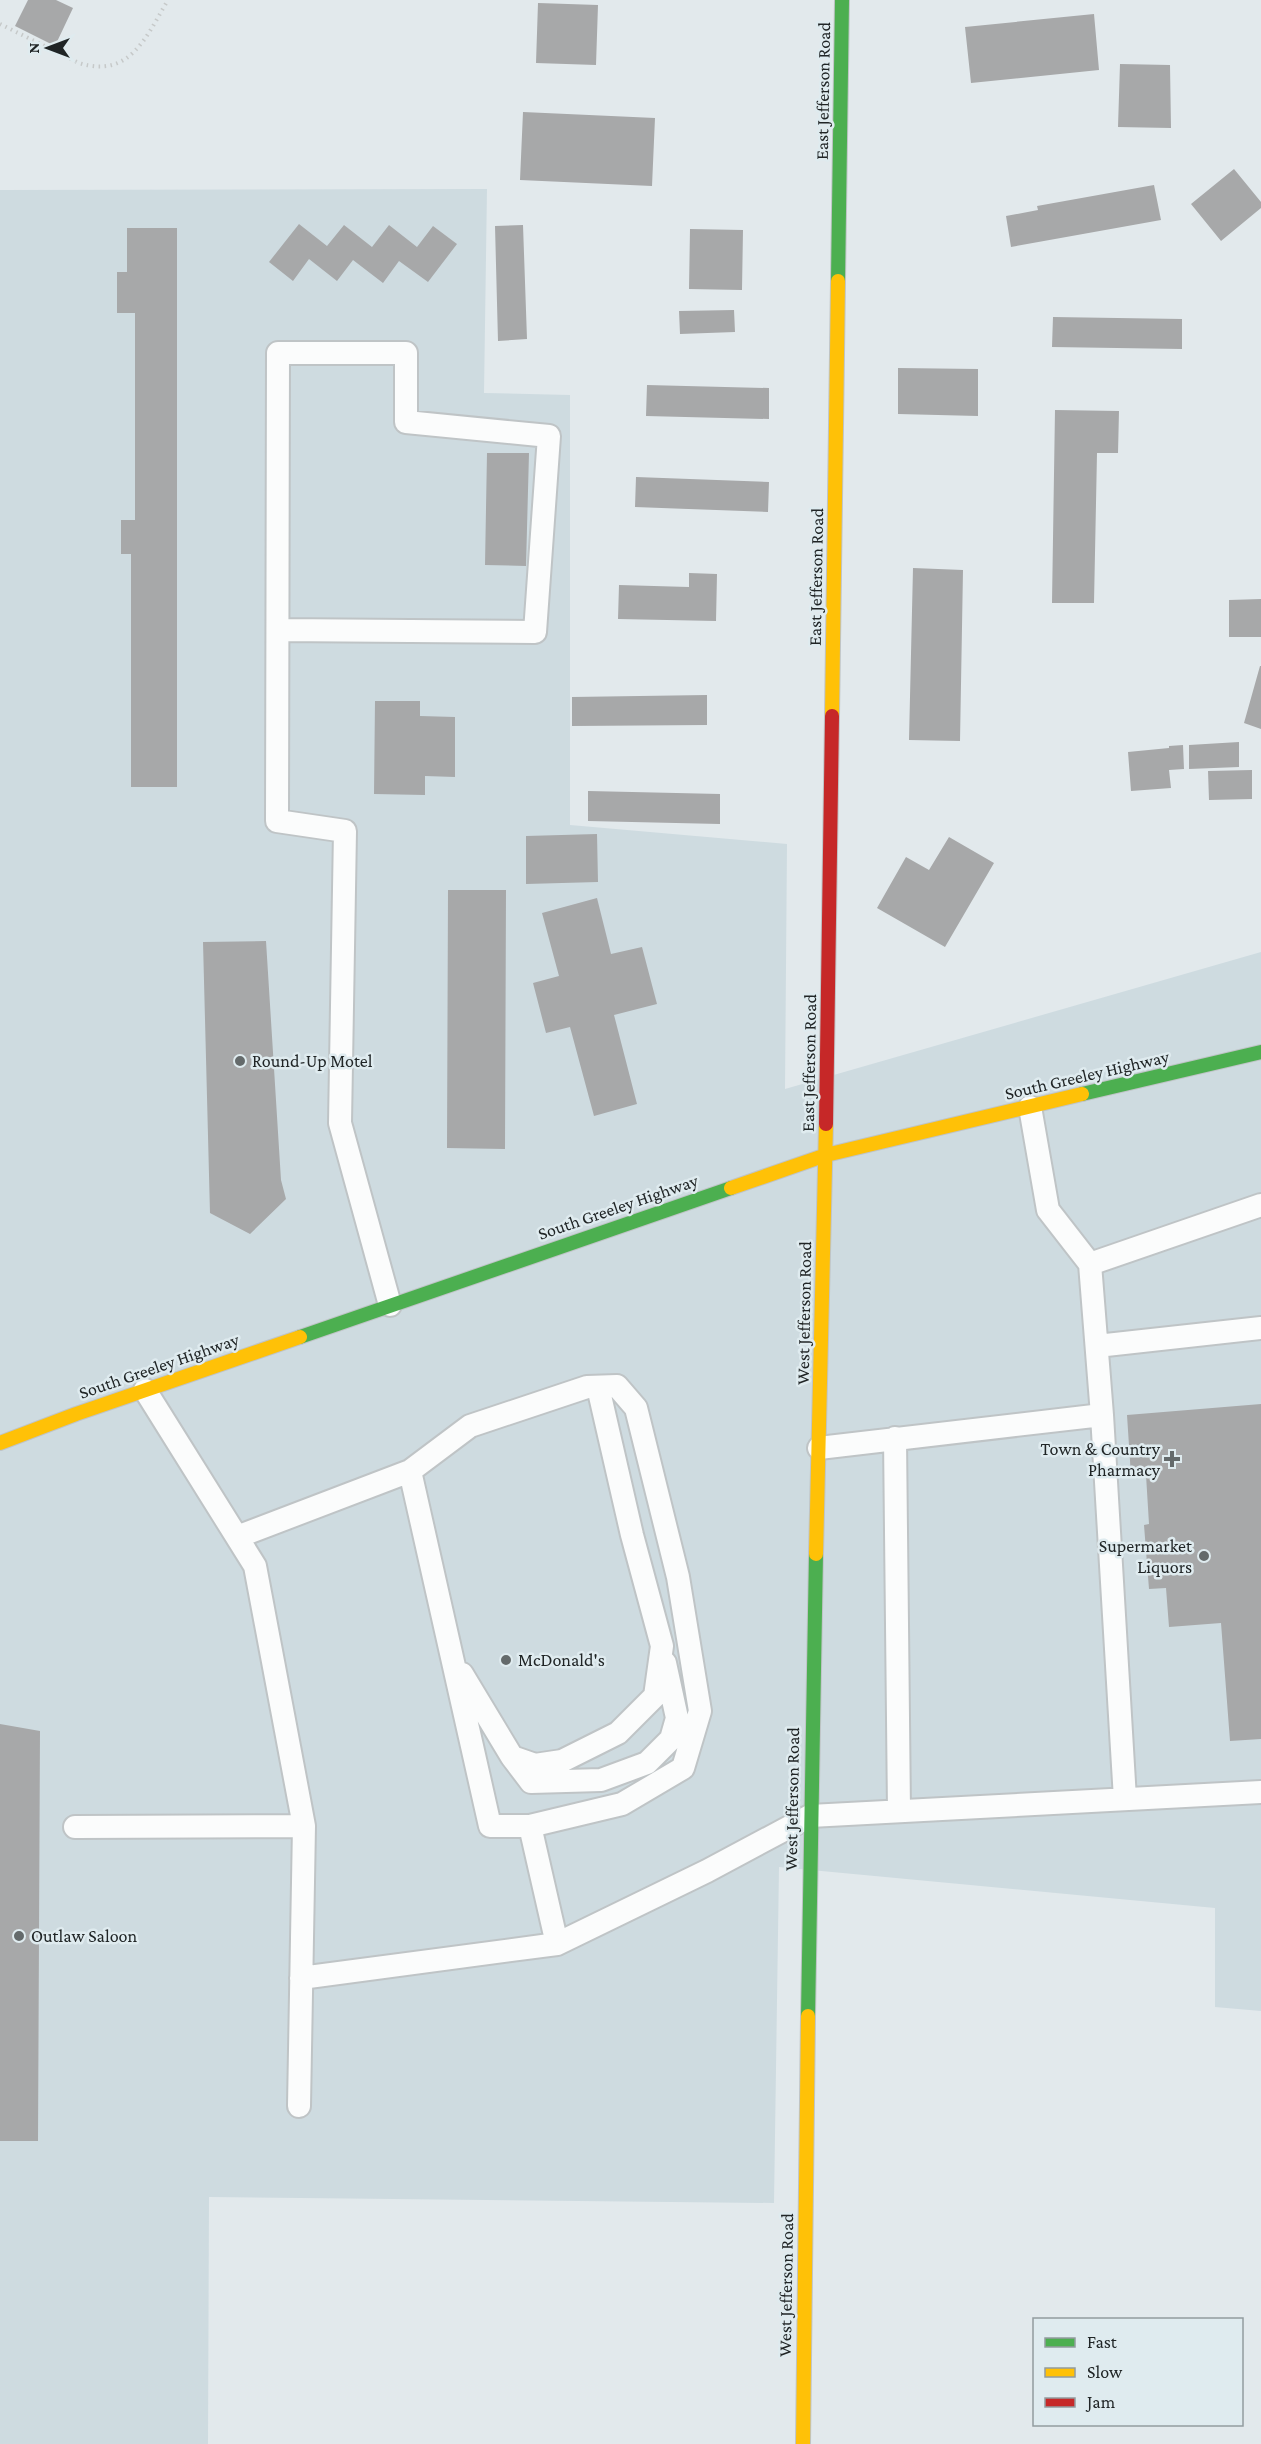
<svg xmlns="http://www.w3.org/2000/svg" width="1261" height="2444" viewBox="0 0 1261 2444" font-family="'Crimson Pro',serif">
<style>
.built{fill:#cedbe0}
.building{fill:#a7a8a9}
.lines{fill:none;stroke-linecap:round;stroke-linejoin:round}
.lane-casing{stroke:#bfc4c6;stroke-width:26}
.fast-casing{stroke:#bfc4c6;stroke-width:16}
.slow-casing{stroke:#bfc4c6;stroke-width:16}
.jam-casing{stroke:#bfc4c6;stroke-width:16}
.path{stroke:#c6c9c9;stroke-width:4;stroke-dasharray:1.5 4.5;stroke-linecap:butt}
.lane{stroke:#fbfcfc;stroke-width:22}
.fast{stroke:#4caf50;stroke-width:14}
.slow{stroke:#ffc107;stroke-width:14}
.jam{stroke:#c62828;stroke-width:14}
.poi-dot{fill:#646a6b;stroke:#dfebef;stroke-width:2}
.labels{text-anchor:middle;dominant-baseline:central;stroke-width:5;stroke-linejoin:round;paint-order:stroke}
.street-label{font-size:18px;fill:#202526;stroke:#dfebef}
.poi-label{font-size:18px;fill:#202526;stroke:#dfebef;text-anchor:start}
</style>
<rect width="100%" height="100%" fill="#e2e9ec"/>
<!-- built -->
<path class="built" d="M487 189 484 393 570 395V825L787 844 785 1089 1261 952V2011L1215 2007V1908L779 1867 774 2203 209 2197 208 2444H0V190Z"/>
<!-- building -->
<path class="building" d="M28 0H56L73 8 55 46 15 26Z
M538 3 598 5 596 65 536 63Z
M1094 14 1099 70 971 83 965 27Z
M1120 64 1170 65 1171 128 1118 127Z
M523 112 655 118 652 186 520 180Z
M1234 169 1261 202V208L1221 241 1191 204Z
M1154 185 1161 220 1011 247 1006 216 1038 210 1037 206Z
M299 224 327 246 344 225 372 247 389 225 417 247 433 226 457 244 428 282 399 261 383 283 353 260 337 281 309 259 293 281 269 262Z
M523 225 527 339 498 341 495 226Z
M127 228H177V787H131V554H121V520H135V313H117V272H127Z
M690 229 743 230 742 290 689 289Z
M734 310 735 332 680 334 679 311Z
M1053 317 1182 319V349L1052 347Z
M898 368 978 369V416L898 414Z
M647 385 769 388V419L646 416Z
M1055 410 1119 411 1118 453H1097L1094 603H1052Z
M487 453H529L526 566 485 565Z
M636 477 769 482 768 512 635 507Z
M913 568 963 570 960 741 909 740Z
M689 573 717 574 716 621 618 619 619 585 689 587Z
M1261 599V637H1229V600Z
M1260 666H1261V729L1244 723Z
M707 695V725L572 726V697Z
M375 701H420V716L455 717V777L425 776V795L374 794Z
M1239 742V767L1189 769V745Z
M1183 745 1184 769 1169 770 1171 788 1131 791 1128 752 1169 748V746Z
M1252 770V799L1209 800 1208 771Z
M588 791 720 794V824L588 821Z
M597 834 598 882 526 884V836Z
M949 837 994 863 945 947 877 908 906 857 929 870Z
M448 890H506L505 1149 447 1148Z
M597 898 611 954 642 947 657 1004 614 1015 637 1104 594 1116 570 1027 546 1033 533 983 559 976 542 913Z
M266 941 281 1180 286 1199 250 1234 210 1213 203 942Z
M1261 1404V1739L1230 1741 1221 1623 1169 1627 1166 1588 1149 1589 1144 1525 1149 1524 1146 1475 1131 1476 1127 1415Z
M0 1724 40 1731 38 2141H0Z"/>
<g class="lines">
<defs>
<path id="lane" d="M278 630 535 632 549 436 406 422V353H278L277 821 345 831 340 1123 390 1305
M1090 1264 1261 1205
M1097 1346 1261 1328
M145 1390 255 1566 304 1826 299 2106
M1102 1415 1125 1799
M895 1438 899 1811
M819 1448 1102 1415 1090 1264 1048 1210 1030 1107
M237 1537 410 1471 470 1426 587 1387 617 1386 636 1408 678 1577 700 1711 683 1768 622 1804 530 1826H490L410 1471
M462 1674 512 1757 535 1765 562 1761 618 1733 655 1696 662 1646 632 1535 598 1387
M512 1757 531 1782 601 1780 647 1763 671 1739 677 1718 665 1663
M530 1826 557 1944
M75 1827 304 1826
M301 1978 557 1944 707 1871 810 1816 1261 1792"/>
<path id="fast" d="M838 281 842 0
M1082 1094 1261 1052
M300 1337 731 1188
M808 2016 816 1554"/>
<path id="slow" d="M832 716 838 281
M731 1188 826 1155 1082 1094
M0 1443 76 1414 300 1337
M816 1554 826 1124
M803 2444 808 2016"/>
<path id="jam" d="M826 1124 832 716"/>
</defs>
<!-- lane casing -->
<use href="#lane" class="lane-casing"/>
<!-- fast casing -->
<use href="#fast" class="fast-casing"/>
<!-- slow casing -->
<use href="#slow" class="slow-casing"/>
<!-- jam casing -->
<use href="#jam" class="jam-casing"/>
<!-- path -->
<path class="path" d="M0 24 79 63C130 79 146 37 168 0"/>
<!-- lane -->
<use href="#lane" class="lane"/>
<!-- fast -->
<use href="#fast" class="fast"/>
<!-- slow -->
<use href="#slow" class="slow"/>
<!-- jam -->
<use href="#jam" class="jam"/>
</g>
<!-- markers -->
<g class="poi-dot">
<circle cx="240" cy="1061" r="6"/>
<path d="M1169 1450h6v6h6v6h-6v6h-6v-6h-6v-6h6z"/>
<circle cx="1204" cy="1556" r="6"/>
<circle cx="506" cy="1660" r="6"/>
<circle cx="19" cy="1936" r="6"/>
</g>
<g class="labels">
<!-- street labels -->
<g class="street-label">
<text transform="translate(823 91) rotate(-89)">East Jefferson Road</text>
<text transform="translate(816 577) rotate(-89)">East Jefferson Road</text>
<text transform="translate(809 1063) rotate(-89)">East Jefferson Road</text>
<text transform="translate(1087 1075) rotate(-13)">South Greeley Highway</text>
<text transform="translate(618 1207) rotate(-19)">South Greeley Highway</text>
<text transform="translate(804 1313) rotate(-89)">West Jefferson Road</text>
<text transform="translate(159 1366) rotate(-19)">South Greeley Highway</text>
<text transform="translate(792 1799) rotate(-89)">West Jefferson Road</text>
<text transform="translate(786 2285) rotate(-89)">West Jefferson Road</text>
</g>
<!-- poi labels -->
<g class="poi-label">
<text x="252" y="1061">Round-Up Motel</text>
<text x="1160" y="1449" text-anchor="end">Town &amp; Country<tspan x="1160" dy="21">Pharmacy</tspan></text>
<text x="1192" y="1546" text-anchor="end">Supermarket<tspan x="1192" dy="21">Liquors</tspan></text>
<text x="518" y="1660">McDonald's</text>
<text x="31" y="1936">Outlaw Saloon</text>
</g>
</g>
<!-- legend -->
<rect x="1033" y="2318" width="210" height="108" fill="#dfebef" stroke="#939c9f" stroke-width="1.5"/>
<rect x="1045" y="2338" width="30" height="9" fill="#4caf50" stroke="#939c9f" stroke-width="1.5"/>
<text x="1087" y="2348" font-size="18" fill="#202526">Fast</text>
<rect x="1045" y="2368" width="30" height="9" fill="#ffc107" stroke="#939c9f" stroke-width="1.5"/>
<text x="1087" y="2378" font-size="18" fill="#202526">Slow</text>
<rect x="1045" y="2398" width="30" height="9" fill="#c62828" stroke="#939c9f" stroke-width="1.5"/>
<text x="1087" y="2408" font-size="18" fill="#202526">Jam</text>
<!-- north arrow -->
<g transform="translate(48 48) rotate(270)" stroke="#dfebef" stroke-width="4.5" paint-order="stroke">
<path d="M0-4.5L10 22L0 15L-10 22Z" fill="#202526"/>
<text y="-9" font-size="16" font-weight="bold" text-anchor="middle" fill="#202526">N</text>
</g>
</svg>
